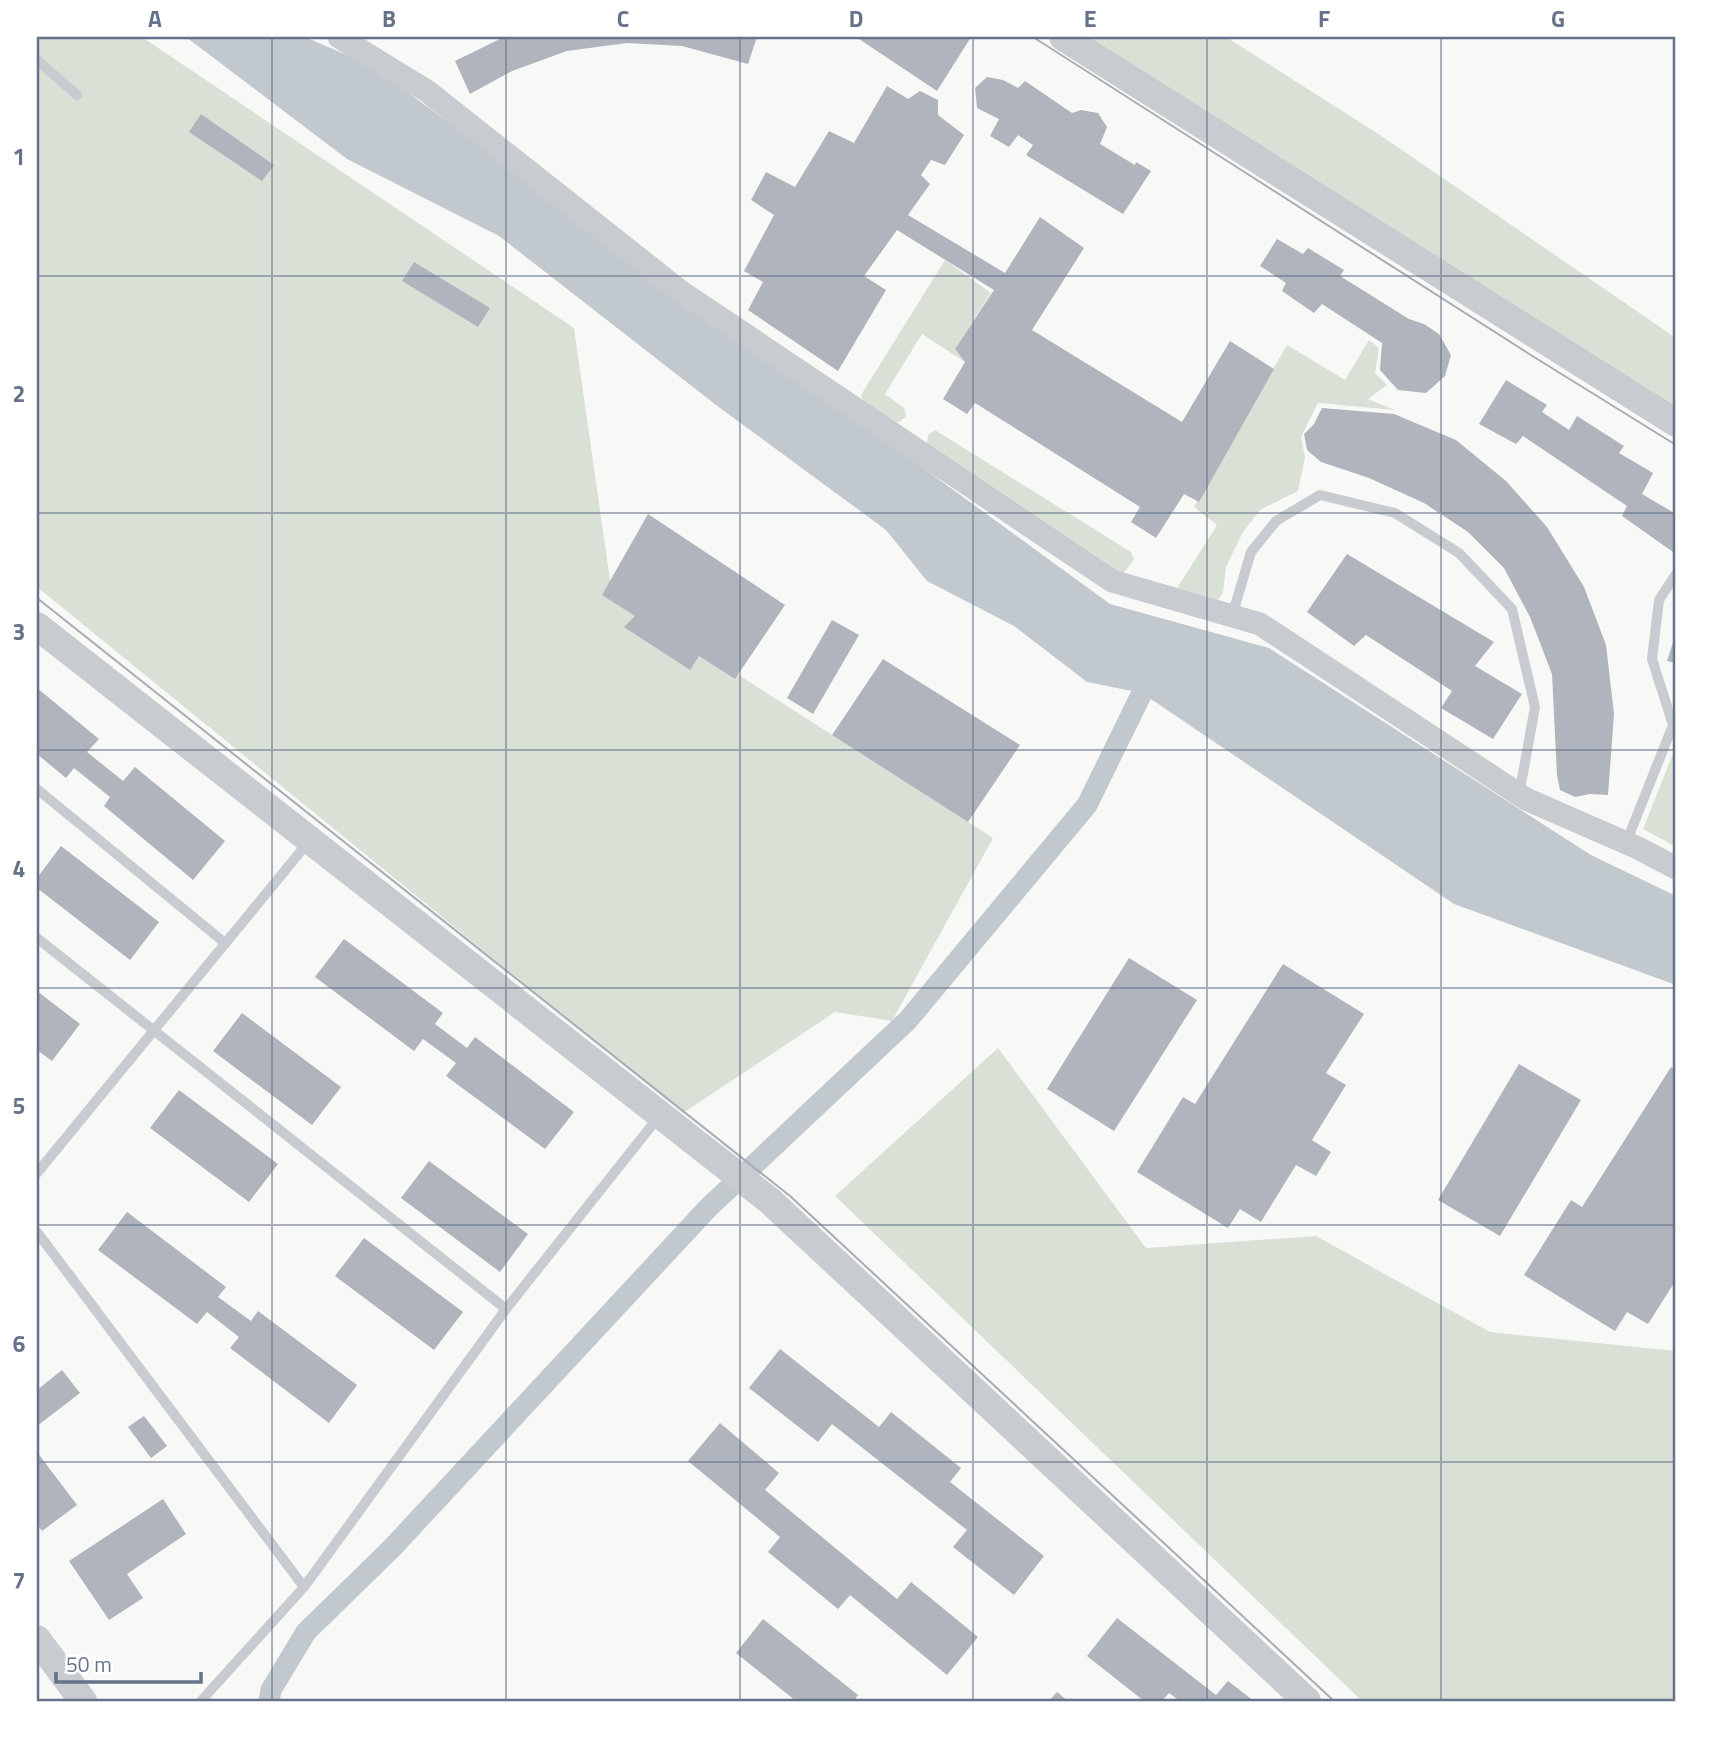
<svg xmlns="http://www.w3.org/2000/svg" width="1713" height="1738" viewBox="0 0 1713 1738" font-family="'Titillium Web',sans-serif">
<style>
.green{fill:#d9e1d7}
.water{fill:#c1c9cf}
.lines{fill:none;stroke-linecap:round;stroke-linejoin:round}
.canal{stroke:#c1c9cf;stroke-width:21}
.building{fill:#afb4bd}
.service{stroke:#c8cbcf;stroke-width:10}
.minor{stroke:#c8cbcf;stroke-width:23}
.tertiary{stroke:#c8cbcf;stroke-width:28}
.tram{stroke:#a8acb4;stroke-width:2}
.grid{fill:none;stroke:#667289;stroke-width:2;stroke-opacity:0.55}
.neatline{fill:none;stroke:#667289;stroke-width:2.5}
.grid-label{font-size:23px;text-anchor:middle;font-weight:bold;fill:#667289}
</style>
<rect width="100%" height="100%" fill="#f8f9f6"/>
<!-- green -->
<path class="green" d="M37 37H142L574 328 612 594 993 838 892 1021 835 1012 683 1113 37 587Z
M1063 37H1226L1383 137 1676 338V423Z
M945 260 991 293 955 349 965 362 922 334 885 394 904 408 906 416 901 421 895 423 863 402 861 395Z
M1369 340 1379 348 1375 373 1387 385 1368 399 1395 410 1318 403 1301 437 1305 457 1298 491 1260 510 1243 532 1226 567 1223 592 1218 600 1177 588 1217 525 1194 507 1287 345 1345 380Z
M935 430 1131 552 1134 559 1123 574 1087 555 927 445 928 435Z
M1676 746V847L1643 829Z
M998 1048 1146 1248 1316 1236 1490 1332 1676 1351V1701H1362L835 1196Z"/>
<!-- water -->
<path class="water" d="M186 37H305L370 65 1110 604 1269 648 1591 855 1676 896V985L1454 904 1142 693 1087 682 1014 626 927 581 886 530 716 405 499 236 347 159Z"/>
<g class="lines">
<!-- canal -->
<path class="canal" d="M269 1701 271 1690 306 1632 392 1548 708 1208 908 1020 1087 805 1142 693"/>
</g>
<!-- building -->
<path class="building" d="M504 37H757L748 64 682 46 627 43 567 51 512 71 470 94 455 61Z
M856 37H971L937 91Z
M987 77 1003 80 1018 88 1025 81 1072 113 1081 110 1098 113 1107 127 1100 144 1135 165 1136 162 1151 171 1123 214 1026 155 1033 145 1018 135 1009 147 990 136 999 119 977 108 975 88Z
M887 86 908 99 920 91 938 100V115L964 135 945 165 931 160 921 175 930 184 908 215 1005 273 1040 217 1084 248 1032 330 1182 422 1230 341 1274 369 1199 502 1184 494 1156 538 1131 522 1140 507 975 403 967 414 943 399 965 362 955 349 994 290 897 230 864 276 886 290 838 371 748 310 763 282 744 271 774 215 751 200 766 172 795 187 829 131 854 143Z
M201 114 274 165 262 181 189 132Z
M1277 239 1303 254 1308 248 1344 270 1340 276 1409 319 1424 324 1439 334 1451 355 1445 376 1426 393 1398 390 1380 370 1382 343 1322 304 1314 313 1282 291 1286 283 1260 266Z
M414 262 490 308 478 327 402 281Z
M1506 380 1547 405 1542 412 1569 430 1577 416 1624 446 1619 453 1653 473 1642 494 1676 514V549L1673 552 1622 516 1627 506 1523 436 1516 444 1479 424Z
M1322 408 1394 414 1456 440 1506 481 1547 527 1584 587 1606 645 1614 714 1608 795 1590 794 1575 797 1560 790 1557 775 1552 674 1530 617 1504 568 1468 532 1424 503 1369 478 1321 462 1307 450 1304 434 1314 424Z
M648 514 785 605 735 679 699 656 690 670 624 627 635 616 602 595Z
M1347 554 1494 642 1475 666 1522 694 1493 739 1441 708 1452 691 1366 635 1354 646 1307 612Z
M832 620 859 635 813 714 787 698Z
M1676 633V663L1667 661Z
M883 659 1020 745 968 822 832 735Z
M37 688 99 739 87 752 123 781 135 767 225 841 193 880 104 806 110 797 74 768 66 778 37 754Z
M61 846 159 922 130 960 37 888V878Z
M344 939 443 1013 435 1024 467 1048 475 1037 574 1112 545 1149 446 1076 456 1063 423 1039 414 1051 315 977Z
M1129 958 1197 1000 1114 1131 1047 1089Z
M1283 964 1364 1014 1326 1073 1346 1085 1312 1140 1331 1152 1316 1176 1296 1165 1261 1222 1240 1209 1228 1228 1137 1172 1183 1097 1195 1104Z
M37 991 80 1024 52 1061 37 1050Z
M242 1013 341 1087 312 1125 213 1051Z
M1519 1064 1581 1100 1500 1236 1438 1200Z
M1671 1067 1676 1070V1280L1648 1324 1627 1312 1615 1331 1524 1275 1571 1200 1582 1207Z
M179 1090 278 1164 249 1202 150 1128Z
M429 1161 528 1234 500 1272 401 1198Z
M127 1212 226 1287 218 1297 251 1321 258 1311 357 1385 329 1423 230 1348 239 1337 207 1312 197 1324 98 1250Z
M364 1238 463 1312 434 1350 335 1276Z
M780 1349 879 1427 891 1412 961 1468 950 1482 1044 1556 1014 1595 953 1547 967 1530 832 1424 818 1442 749 1388Z
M62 1370 80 1393 37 1426V1390Z
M144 1416 167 1446 151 1458 128 1427Z
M720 1423 779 1473 765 1490 897 1599 911 1582 978 1637 947 1675 850 1595 838 1609 768 1552 780 1537 688 1461Z
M37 1452 77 1505 42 1531 37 1524Z
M163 1499 186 1534 127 1574 143 1598 109 1620 69 1561Z
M1117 1618 1216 1695 1228 1681 1254 1701H1180L1169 1693 1162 1701H1144L1087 1656Z
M763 1619 858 1695 854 1701H796L736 1653Z
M1057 1692 1068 1701H1049Z"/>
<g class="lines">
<!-- service -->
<path class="service" d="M37 60 77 95
M1232 616 1251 552 1276 521 1320 495 1395 513 1459 553 1512 609 1535 707 1519 795
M37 789 225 943
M1626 843 1673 725 1652 659 1659 600 1676 574
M37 938 506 1309
M37 1173 310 840
M37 1232 304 1587
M201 1701 304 1587 506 1309 660 1115"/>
<!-- minor -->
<path class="minor" d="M339 37 427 91 680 291 1112 581 1260 624 1526 799 1638 848 1676 868"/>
<!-- tertiary -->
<path class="tertiary" d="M1063 37 1676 423
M37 626 770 1201 1307 1701
M37 1639 83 1701"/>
<!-- tram -->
<path class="tram" d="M1033 37 1534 357 1676 445
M37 598 790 1196 1334 1701"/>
</g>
<!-- grid -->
<path class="grid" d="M272 37V1701M506 37V1701M740 37V1701M973 37V1701M1207 37V1701M1441 37V1701M37 276H1676M37 513H1676M37 750H1676M37 988H1676M37 1225H1676M37 1462H1676"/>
<!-- border -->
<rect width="1713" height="1738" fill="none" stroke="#ffffff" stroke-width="77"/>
<!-- scale -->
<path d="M56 1672v10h145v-10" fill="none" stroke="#667289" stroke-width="3.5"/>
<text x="66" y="1672" font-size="21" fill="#667289" stroke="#ffffff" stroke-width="5" paint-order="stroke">50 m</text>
<rect x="38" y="38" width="1636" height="1662" class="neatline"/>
<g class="grid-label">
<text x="155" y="27">A</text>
<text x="389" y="27">B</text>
<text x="623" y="27">C</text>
<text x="856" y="27">D</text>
<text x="1090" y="27">E</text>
<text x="1324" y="27">F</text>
<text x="1558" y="27">G</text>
<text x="19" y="165">1</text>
<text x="19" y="402">2</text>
<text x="19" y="640">3</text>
<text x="19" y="877">4</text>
<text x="19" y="1114">5</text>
<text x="19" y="1352">6</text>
<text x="19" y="1589">7</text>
</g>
</svg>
